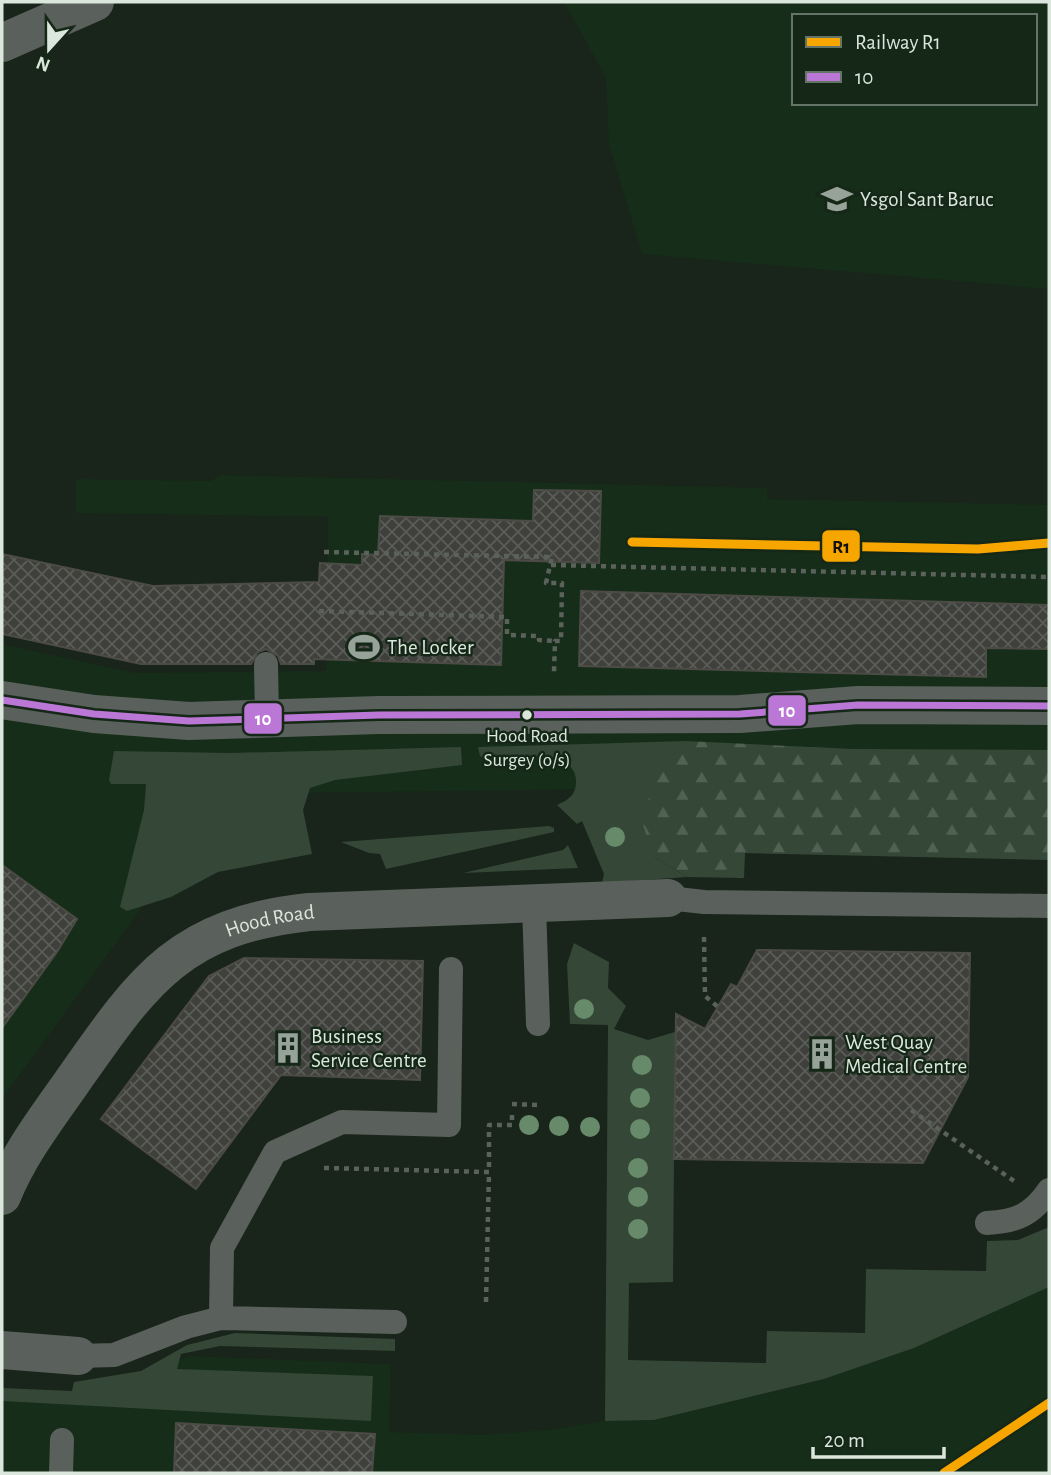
<svg xmlns="http://www.w3.org/2000/svg" width="1051" height="1475" viewBox="0 0 1051 1475" font-family="'Alegreya Sans',sans-serif">
<style>
.built{fill:#162d19;fill-rule:evenodd}
.green{fill:#354736}
.forest{fill:url(#forest-firs)}
.building{fill:url(#building-cross-hatch);stroke:#4c4b46;stroke-width:2}
.lines{fill:none;stroke-linecap:round;stroke-linejoin:round}
.path{stroke:#5b615b;stroke-width:4.5;stroke-dasharray:5 5;stroke-linecap:butt}
.service{stroke:#5a605b;stroke-width:24}
.minor{stroke:#5a605b;stroke-width:38}
.tertiary{stroke:#5a605b;stroke-width:38}
.bus-1-casing{stroke:#152817;stroke-width:12}
.bus-1{stroke:#ba77d6;stroke-width:7}
.rail-1-casing{stroke:#152817;stroke-width:14}
.rail-1{stroke:#f7a600;stroke-width:9}
.tree{fill:#678b6a}
.bus-dot{fill:#dbe7dc;stroke:#152817;stroke-width:2.5}
.labels{text-anchor:middle;dominant-baseline:central;stroke-width:5;stroke-linejoin:round;paint-order:stroke}
.bus-label{font-size:19px;fill:#dbe7dc;stroke:#152817}
.poi-label{font-size:21px;fill:#dbe7dc;stroke:#152817;text-anchor:start}
.street-label{font-size:21px;fill:#dbe7dc;stroke:#152817}
.line-badge{stroke:#152817;stroke-width:2.5}
.badge-label{font-size:19px;text-anchor:middle;font-weight:bold;fill:#fff}
.pale-badge-label{font-size:19px;text-anchor:middle;font-weight:bold;fill:#111}
</style>
<defs>
<pattern id="forest-firs" width="22" height="20" patternUnits="userSpaceOnUse" patternTransform="scale(1.75)"><rect width="22" height="20" fill="#354736"/><path d="M5 1l3.5 6h-7zM16 11l3.5 6h-7z" fill="#526252"/></pattern>
<pattern id="building-cross-hatch" width="8" height="8" patternUnits="userSpaceOnUse" patternTransform="scale(1.75)"><rect width="8" height="8" fill="#3f403b"/><path d="M0 0l8 8M0 8l8-8" fill="none" stroke="#5a5c57"/></pattern>
</defs>
<rect width="100%" height="100%" fill="#19241a"/>
<!-- built -->
<path class="built" d="M564 2H1049V289L642 254 609 145 606 78ZM794 16H1035V103H794Z
M220 475 767 488V499L1049 505V783L225 794 2 1099V644L135 673 326 671 328 517 76 513V479L211 481Z
M1049 1287V1473H2V1392L71 1395 120 1384 190 1356 391 1364 389 1432 483 1435 547 1430 605 1421 654 1420 824 1379 914 1348Z"/>
<!-- green -->
<path class="green" d="M686 741 657 771 654 857 687 877 602 883 604 874 582 821 577 824 557 805C568 800 576 795 576 782 577 746 509 758 486 759L480 756 478 747Z
M461 747 462 765 335 780 310 788 303 810 312 854 218 872 171 897 127 911 120 907 144 810 146 784H111L109 780 114 751 230 753Z
M549 826 554 828V832L386 869 380 854 369 853 341 842Z
M568 845 578 868 463 873 563 850Z
M574 943 609 962 608 988 626 1006 614 1029 648 1040 675 1032 673 1282 629 1283 628 1360 766 1363 767 1331 865 1333 866 1269 986 1271 987 1241 1018 1240 1049 1227V1287L914 1348 824 1379 654 1420 605 1421 608 1025 570 1024 567 964Z
M235 1333 395 1339V1351L220 1346 181 1354 177 1369 373 1376 371 1421 2 1401V1388L72 1391 74 1382 141 1371 187 1345Z"/>
<!-- forest -->
<path class="forest" d="M686 741 853 749 1049 750V860L745 853 744 878 687 877 654 857 642 822 657 769Z"/>
<!-- building -->
<path class="building" d="M534 490 601 491 599 563 504 560 501 665 314 659V664H281L278 656 266 649 258 652 251 664H141L2 634V554L153 586 319 582 320 563 362 565V554L378 555 380 516 533 521Z
M581 591 1049 605V649L986 648V677L579 666Z
M2 865 77 919 57 952 2 1028Z
M757 950 970 953 968 1077 923 1163 674 1159 676 1014 705 1029 731 984 737 987Z
M244 958 423 961 420 1080 281 1075 196 1189 101 1119 209 976Z
M176 1423 375 1434 372 1473H174Z"/>
<g class="lines">
<!-- path -->
<path class="path" d="M324 552 552 557 546 583H562L561 641H555L554 672
M551 565 1049 577
M319 611 507 617V635L539 636V640L555 641
M704 937 705 996 718 1007
M512 1104 538 1105
M911 1110 1014 1181
M324 1168 489 1172V1125H512V1110
M486 1302 489 1172"/>
<!-- service -->
<path class="service" d="M266 664 267 718
M668 898 704 902 1049 906
M534 905 538 1024
M987 1223C1016 1222 1033 1214 1049 1190
M221 1318 222 1248 275 1152 342 1122 449 1125 451 969
M78 1356 114 1355 186 1327 221 1318 395 1322
M61 1473 62 1440"/>
<!-- minor -->
<g class="minor">
<path d="M2 700 94 714 189 721 379 715 740 714 858 705 1049 706"/>
<path id="s1" d="M2 1196C19 1154 46 1119 72 1082 142 982 178 926 309 912L668 898"/>
<path d="M2 1350 78 1356"/>
</g>
<!-- tertiary -->
<path class="tertiary" d="M2 43 95 2"/>
<defs>
<path id="bus-1" d="M2 700 94 714 189 721 379 715 740 714 858 705 1049 706"/>
</defs>
<!-- bus-1 casing -->
<use href="#bus-1" class="bus-1-casing"/>
<!-- bus-1 -->
<use href="#bus-1" class="bus-1"/>
<defs>
<path id="rail-1" d="M632 542 978 549 1049 543
M944 1473 1049 1403"/>
</defs>
<!-- rail-1 casing -->
<use href="#rail-1" class="rail-1-casing"/>
<!-- rail-1 -->
<use href="#rail-1" class="rail-1"/>
</g>
<!-- trees -->
<g class="tree">
<circle cx="615" cy="837" r="10"/>
<circle cx="584" cy="1009" r="10"/>
<circle cx="642" cy="1065" r="10"/>
<circle cx="640" cy="1098" r="10"/>
<circle cx="529" cy="1125" r="10"/>
<circle cx="559" cy="1126" r="10"/>
<circle cx="590" cy="1127" r="10"/>
<circle cx="640" cy="1129" r="10"/>
<circle cx="638" cy="1168" r="10"/>
<circle cx="638" cy="1197" r="10"/>
<circle cx="638" cy="1229" r="10"/>
</g>
<!-- icons -->
<defs>
<symbol id="school-bare" viewBox="-9 -9 18 18"><path d="M0-5L7-2L0 1L-7-2ZM-4 1L0 2.5L4 1V4Q0 6-4 4Z" fill="#97a398" stroke="#152817" stroke-width="2.5" paint-order="stroke"/></symbol>
<symbol id="stadium-bare" viewBox="-9 -9 18 18"><path d="M0-5a6.5 5 0 1 0 0 10a6.5 5 0 1 0 0-10ZM-3.5-1.8h7v3.6h-7Z" fill="#97a398" stroke="#152817" stroke-width="2.5" paint-order="stroke"/></symbol>
<symbol id="building-bare" viewBox="-9 -9 18 18"><path d="M-4-6H4V6H1V3H-1V6H-4ZM-2.5-4.3h1.7v1.8h-1.7ZM.8-4.3h1.7v1.8H.8ZM-2.5-1h1.7V.8h-1.7ZM.8-1h1.7V.8H.8Z" fill="#97a398" stroke="#152817" stroke-width="2.5" paint-order="stroke"/></symbol>
</defs>
<g fill-rule="evenodd">
<use href="#school-bare" x="815" y="177" width="44" height="44"/>
<use href="#stadium-bare" x="342" y="625" width="44" height="44"/>
<use href="#building-bare" x="266" y="1026" width="44" height="44"/>
<use href="#building-bare" x="800" y="1032" width="44" height="44"/>
</g>
<!-- markers -->
<circle class="bus-dot" cx="527" cy="715" r="6"/>
<g class="labels">
<!-- bus labels -->
<g class="bus-label">
<text x="527" y="736">Hood Road<tspan x="527" dy="24">Surgey (o/s)</tspan></text>
</g>
<!-- poi labels -->
<g class="poi-label">
<text x="860" y="199">Ysgol Sant Baruc</text>
<text x="387" y="647">The Locker</text>
<text x="311" y="1036">Business<tspan x="311" dy="24">Service Centre</tspan></text>
<text x="845" y="1042">West Quay<tspan x="845" dy="24">Medical Centre</tspan></text>
</g>
<!-- street labels -->
<g class="street-label">
<text stroke="none"><textPath href="#s1" startOffset="399">Hood Road</textPath></text>
</g>
</g>
<g class="line-badge">
<rect x="821" y="529" width="40" height="34" rx="7" fill="#f7a600"/>
<rect x="767" y="694" width="40" height="33" rx="7" fill="#ba77d6"/>
<rect x="243" y="702" width="40" height="33" rx="7" fill="#ba77d6"/>
</g>
<g class="badge-label">
<text x="787" y="717">10</text>
<text x="263" y="725">10</text>
</g>
<g class="pale-badge-label">
<text x="841" y="553">R1</text>
</g>
<!-- border -->
<rect width="1051" height="1475" fill="none" stroke="#dbe7dc" stroke-width="7"/>
<!-- legend -->
<rect x="792" y="14" width="245" height="91" fill="#152817" stroke="#647466" stroke-width="2"/>
<rect x="806" y="37" width="35" height="10" fill="#f7a600" stroke="#647466" stroke-width="2"/>
<text x="855" y="49" font-size="21" fill="#dbe7dc">Railway R1</text>
<rect x="806" y="72" width="35" height="10" fill="#ba77d6" stroke="#647466" stroke-width="2"/>
<text x="855" y="84" font-size="21" fill="#dbe7dc">10</text>
<!-- north arrow -->
<g transform="translate(49 49) rotate(201)" stroke="#152817" stroke-width="5" paint-order="stroke">
<path d="M0-5L12 26L0 18L-12 26Z" fill="#dbe7dc"/>
<text y="-10" font-size="19" font-weight="bold" text-anchor="middle" fill="#dbe7dc">N</text>
</g>
<!-- scale -->
<path d="M813 1447v10h131v-10" fill="none" stroke="#dbe7dc" stroke-width="3.5"/>
<text x="824" y="1447" font-size="21" fill="#dbe7dc" stroke="#152817" stroke-width="5" paint-order="stroke">20 m</text>
</svg>
